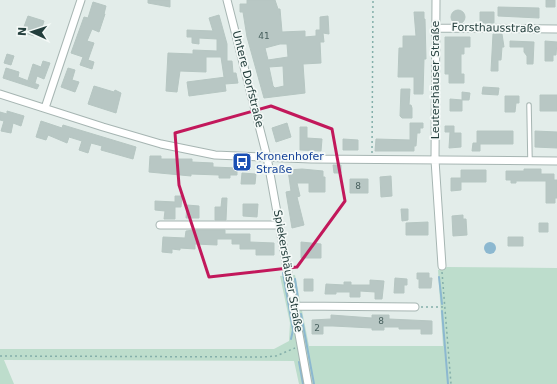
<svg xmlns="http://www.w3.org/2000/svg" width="557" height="384" viewBox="0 0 557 384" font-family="'DejaVu Sans',sans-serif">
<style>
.green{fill:#bdddcc}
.water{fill:#8cb8d0}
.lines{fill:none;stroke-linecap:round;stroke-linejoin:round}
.stream{stroke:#8cb8d0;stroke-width:2}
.building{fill:#b8c7c4;stroke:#b6c6c2;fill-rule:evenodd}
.lane-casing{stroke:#a6b5b2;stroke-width:5.5}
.street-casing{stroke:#a6b5b2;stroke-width:9}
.path{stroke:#84afaa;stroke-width:1.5;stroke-dasharray:2 3;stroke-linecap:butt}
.lane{stroke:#fff;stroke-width:3.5}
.street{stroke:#fff;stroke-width:7}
.marked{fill:none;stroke:#c2185b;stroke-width:3;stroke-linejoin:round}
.labels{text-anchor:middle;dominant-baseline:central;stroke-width:3.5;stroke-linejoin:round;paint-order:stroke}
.number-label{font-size:9px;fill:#48605e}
.street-label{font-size:11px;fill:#233e3c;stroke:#f4f9f7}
.transit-label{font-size:11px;fill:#164399;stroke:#f4f9f7;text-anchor:start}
</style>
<rect width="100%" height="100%" fill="#e3edea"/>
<!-- green -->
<path class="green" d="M447 267 557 268V384H299L294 361 4 360 14 384H0V349H274L289 341 290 323 280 276 295 275 309 346H443L438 270Z"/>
<!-- water -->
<path class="water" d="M484 248a6 6 0 1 1 12 0a6 6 0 1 1-12 0Z"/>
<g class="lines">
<!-- stream -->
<path class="stream" d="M283 273 293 330 291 339
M439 277 442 304
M295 279 298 299
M442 311 448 384
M301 314 314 384
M299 362 303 384"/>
</g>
<!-- building -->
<path class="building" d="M148 0H170V7L148 3Z
M247 0H275L278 9H280L282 32 305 31V37L316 36V30H320V17L328 16 329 34 323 33 324 42H320L321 63 303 64 305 93 264 98 247 37 243 12H240V4H247ZM280 44H287L288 57 268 60 265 48ZM283 66 284 86 275 88 273 86 269 67Z
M546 0H555V7H546Z
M93 2 106 6 104 14H105L99 32 92 29 87 41 94 43 88 60 94 62 92 69 80 65 83 57 71 53 84 17 88 18Z
M498 7 539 8V18L498 16Z
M451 17a7 7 0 1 1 14 0a7 7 0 1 1-14 0Z
M414 12H424V19H425L426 59H424L423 94H414V77H398L399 48H403V36H416Z
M480 12H494V23H480Z
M219 15 227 44V61H232L233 73H236L238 83 225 84 226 91 189 96 187 82 226 77H224L221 57H206V72L180 71 177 92 166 91 168 53 193 54V50L217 51V39L199 38V44L192 43V37H187V30L213 31 209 18Z
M28 16 44 21 41 31 36 29 34 36 22 32Z
M493 34H502L504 47H502L501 60H498V71H491Z
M445 37H470V47H464V54H461V74H464V83H449V74H445Z
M510 41 534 42 533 64H527V56L524 52V47H510Z
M545 41 557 42 556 55H553V61H545Z
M7 54 14 56 11 65 4 63Z
M43 61 50 63 44 79 37 76 35 83 28 80 33 64 41 67Z
M6 68 19 72 18 77 39 85 37 89 3 78Z
M68 68 75 70 72 80 79 82 75 92 61 87Z
M94 86 114 92 115 90 121 93 116 113 88 104Z
M483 87 499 88 498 95 482 94Z
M401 89H410L409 105H411L412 108V118H402L400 116Z
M462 92 470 93 469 100H462Z
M540 95H557V111H540Z
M505 96H519V103H516L515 112H505Z
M450 99 462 100V111H450Z
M7 111 24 116 21 126 13 123 11 133 1 131 4 121 0 120V112L7 114Z
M41 121 62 128 63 125 136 147 133 159 101 150 102 146 91 143 88 153 79 150 82 141 69 137 67 143 48 135 46 140 36 137Z
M287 123 291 137 276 142 272 128Z
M410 123H423V128H420V133H417L416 146H414V151H375L376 139 410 140Z
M445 126H454V133H461V147L449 148 450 132H445Z
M300 127H307V138L322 139 321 151 300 150Z
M477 131H513V144H480V151H472L473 143H477Z
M535 131 557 132V148L535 147Z
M343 139 358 140V150H343Z
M150 156H161V159H192V162L213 163V167L237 168V175H230V178H219V175L191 174V176L149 172Z
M333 165H341V173H334Z
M302 169 323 171V177H325V192H309V183H297L300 196 297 197 304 225 292 228 286 192 291 191 288 170Z
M524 169H541V174H554V180H557V198H555V203H546V181H516V183H511V180H506V171H524Z
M461 170H486V182H461V190L451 191V178H461Z
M242 173 256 174 255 184H241Z
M391 176 392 196 381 197 380 177Z
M350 179H368V193H350Z
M175 196H182L181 207H175V219H164L165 211 155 210V201L175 202Z
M222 198H227L226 220H215V207H221Z
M243 204H258L257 217 243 216Z
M187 205 199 206V218H186Z
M401 209H408V220L402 221Z
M463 215V219H466L467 235 453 236 452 216Z
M428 222V235H406V223Z
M539 223H548V232H539Z
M194 230H225V234H250V242L274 243V255H256V249H240V244H232V239H217V245L195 244V249L180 248V250L172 249V253L162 252 163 237 185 238 186 231Z
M508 237H523V246H508Z
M301 242 321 244V258H301Z
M417 273H429V278H432L431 288H419V279H417Z
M395 278 407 279V285H404V293H394Z
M304 279H313V291H304Z
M370 280 384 281 382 299H375V292L360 291V297H350V292H336V294H325L326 284 344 285V282H351V285H370Z
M331 315 372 318V315H389V319L432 321V334H421V329H399V327H384V330H372V328L333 326H323V334H312V320L331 319Z"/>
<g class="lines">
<defs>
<path id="lane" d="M529 105 530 161"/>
<path id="street" d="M227 0 267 157 308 384
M436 0 435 160 442 266
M436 28 557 29
M0 94 103 127 161 144 215 155 311 159 557 161
M45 108 81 0
M160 225H280
M294 306 415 307"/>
</defs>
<!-- lane casing -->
<use href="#lane" class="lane-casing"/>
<!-- street casing -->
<use href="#street" class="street-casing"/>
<!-- path -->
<path class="path" d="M372 153 373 0
M442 272 451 384
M421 307H445
M0 356 263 357 276 356 295 348"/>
<!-- lane -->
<use href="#lane" class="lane"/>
<!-- street -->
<use href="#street" class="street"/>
</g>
<!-- marked area -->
<path class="marked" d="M271 106 332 129 345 201 297 267 209 277 179 185 175 133Z"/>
<!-- icons -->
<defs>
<symbol id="bus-square" viewBox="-11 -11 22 22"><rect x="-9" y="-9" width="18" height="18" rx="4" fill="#1a4fb4" stroke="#f4f9f7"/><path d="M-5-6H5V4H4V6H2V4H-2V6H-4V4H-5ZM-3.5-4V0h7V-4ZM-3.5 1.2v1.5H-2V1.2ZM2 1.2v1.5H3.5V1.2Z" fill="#fff"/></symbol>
</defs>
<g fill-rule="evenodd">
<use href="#bus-square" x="231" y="151" width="22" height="22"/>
</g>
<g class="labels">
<!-- number labels -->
<g class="number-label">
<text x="264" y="36">41</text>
<text x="358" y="186">8</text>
<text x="381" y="321">8</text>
<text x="317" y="328">2</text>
</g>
<!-- street labels -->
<g class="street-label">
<text transform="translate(496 28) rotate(1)">Forsthausstraße</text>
<text transform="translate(248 79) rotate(76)">Untere Dorfstraße</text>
<text transform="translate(435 80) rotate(-90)">Leutershäuser Straße</text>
<text transform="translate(288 271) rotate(80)">Spiekershäuser Straße</text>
</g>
<!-- transit labels -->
<g class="transit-label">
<text x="256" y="156">Kronenhofer<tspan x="256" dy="13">Straße</tspan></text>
</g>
</g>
<!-- north arrow -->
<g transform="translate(32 32) rotate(273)" stroke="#f4f9f7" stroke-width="3" paint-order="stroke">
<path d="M0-3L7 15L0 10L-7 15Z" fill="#233e3c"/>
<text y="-6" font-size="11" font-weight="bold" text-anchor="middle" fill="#233e3c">N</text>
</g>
</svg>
